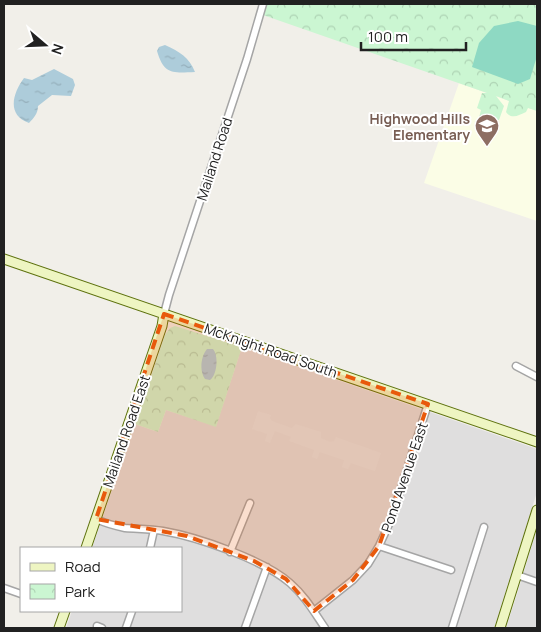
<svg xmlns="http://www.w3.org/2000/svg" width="541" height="632" viewBox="0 0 541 632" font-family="Manrope,sans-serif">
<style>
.residential{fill:#dfdede}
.education{fill:#fbfde6}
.park{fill:url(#park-crowns)}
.pitch{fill:#8ed9c3}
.parking{fill:#e1e1e1}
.water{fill:url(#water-ripples)}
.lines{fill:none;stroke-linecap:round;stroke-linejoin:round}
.street-casing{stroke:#a5a5a5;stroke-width:9}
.secondary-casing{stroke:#5e720e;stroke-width:11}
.street{stroke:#fff;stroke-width:6}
.secondary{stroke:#eef5c2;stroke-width:9}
.marked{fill:#e8590c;fill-opacity:0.2;stroke:#e8590c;stroke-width:4;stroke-dasharray:10 6;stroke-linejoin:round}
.labels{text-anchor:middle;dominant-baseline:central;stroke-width:4;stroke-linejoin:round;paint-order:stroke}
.education-label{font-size:14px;font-weight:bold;fill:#785e54;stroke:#fff;text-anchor:end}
.street-label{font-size:14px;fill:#212121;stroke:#fff}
</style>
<defs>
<pattern id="park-crowns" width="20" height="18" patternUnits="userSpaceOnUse" patternTransform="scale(1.25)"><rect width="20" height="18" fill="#cbf6d2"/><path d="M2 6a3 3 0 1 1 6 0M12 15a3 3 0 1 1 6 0" fill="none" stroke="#aed3b4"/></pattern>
<pattern id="water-ripples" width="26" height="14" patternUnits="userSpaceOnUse" patternTransform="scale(1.25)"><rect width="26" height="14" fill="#adccda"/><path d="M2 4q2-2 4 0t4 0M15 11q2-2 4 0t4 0" fill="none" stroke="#95afbb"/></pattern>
</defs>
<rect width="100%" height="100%" fill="#f1efe9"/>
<!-- residential -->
<path class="residential" d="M242 347 537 449V492L494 628H66L72 611H181V548H92L135 424 158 432 166 410 216 426Z
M537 529V628H506L517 594Z"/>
<!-- education -->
<path class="education" d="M459 83 537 111V221L424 183Z"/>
<!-- park -->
<path class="park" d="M267 4H537V111L528 108 526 112C519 115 512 120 506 112L509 101 496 96 504 106 499 120 490 121 479 118 481 110 477 108 482 93H487L263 15Z
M175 326 242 347 216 427 166 410 158 432 135 424 165 335 170 328Z"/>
<!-- pitch -->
<path class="pitch" d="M518 21 537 26V56L530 79 518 84 472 67 479 43 494 26Z"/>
<!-- parking -->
<path class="parking" d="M258 411 271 415 270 418 272 421 292 428 296 424 321 432V438L330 442 334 441 336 437 381 453 375 471 351 463 348 469 342 467 344 460 320 452 317 459 312 457 314 450 289 441 291 437 275 431 270 443 265 441 267 434 252 429Z"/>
<!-- water -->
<path class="water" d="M165 45C180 52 189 57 195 72 173 73 164 75 157 51L159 47Z
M54 69 73 79 75 85 71 96 52 95 38 106C38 113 34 118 29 123 6 115 13 93 24 78L32 80Z
M207 349H213C219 356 217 375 210 380L205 379C199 371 201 356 207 349Z"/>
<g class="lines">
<defs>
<path id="street" d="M164 314 169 295 247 59 263 4
M516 366 537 377
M96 519C105 523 115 526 125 528 138 529 151 529 163 531 198 537 264 560 290 583 305 596 314 612 325 628
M379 546 451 570
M150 548 154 530
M230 552 250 503
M517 575 537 582
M4 588 21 594
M314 611 353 580 368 564 379 546 390 522 428 404
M97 628V626L102 628
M126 628 132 611
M245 628 267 567
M452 628 484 527"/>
<path id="secondary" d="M4 259 537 442
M86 548 162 326 164 314
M59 628 65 611
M500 628 537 510"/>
</defs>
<!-- street casing -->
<use href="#street" class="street-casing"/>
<!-- secondary casing -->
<use href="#secondary" class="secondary-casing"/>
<!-- street -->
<use href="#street" class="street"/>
<!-- secondary -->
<use href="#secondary" class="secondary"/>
</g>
<!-- marked area -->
<path class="marked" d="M164 314 428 404 379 546 353 580 314 611 286 579 254 561 187 536 96 519Z"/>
<!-- icons -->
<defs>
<symbol id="school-pin" viewBox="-11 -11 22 30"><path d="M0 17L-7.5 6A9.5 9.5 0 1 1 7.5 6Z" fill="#8d6e63" stroke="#fff"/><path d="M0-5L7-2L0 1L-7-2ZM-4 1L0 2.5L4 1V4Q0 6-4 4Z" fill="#fff"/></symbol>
</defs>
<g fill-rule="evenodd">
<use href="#school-pin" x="473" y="112" width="28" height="38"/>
</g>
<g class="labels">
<!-- education labels -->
<g class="education-label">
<text x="470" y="118">Highwood Hills<tspan x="470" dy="16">Elementary</tspan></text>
</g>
<!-- street labels -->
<g class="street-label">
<text transform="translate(214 159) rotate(-72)">Mailand Road</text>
<text transform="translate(271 350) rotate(19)">McKnight Road South</text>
<text transform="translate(126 431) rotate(-71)">Mailand Road East</text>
<text transform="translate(404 477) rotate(-71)">Pond Avenue East</text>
</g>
</g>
<!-- border -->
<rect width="541" height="632" fill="none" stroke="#212121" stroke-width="10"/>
<!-- legend -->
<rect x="20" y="547" width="162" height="65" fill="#ffffff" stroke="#a6a6a6"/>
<rect x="30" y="563" width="25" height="8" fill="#eef5c2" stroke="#a6a6a6"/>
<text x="65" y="572" font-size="15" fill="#212121">Road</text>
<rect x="30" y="584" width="25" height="15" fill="url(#park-crowns)" stroke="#a6a6a6"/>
<text x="65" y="597" font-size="15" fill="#212121">Park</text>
<!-- north arrow -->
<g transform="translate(45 45) rotate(109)" stroke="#ffffff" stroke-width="4" paint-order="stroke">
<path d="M0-4L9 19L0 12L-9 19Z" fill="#212121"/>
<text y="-8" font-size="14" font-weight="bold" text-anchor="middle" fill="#212121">N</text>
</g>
<!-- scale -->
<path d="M361 42v8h105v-8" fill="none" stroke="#212121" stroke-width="2.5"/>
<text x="368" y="42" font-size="15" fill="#212121" stroke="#ffffff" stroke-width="4" paint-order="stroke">100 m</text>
</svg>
